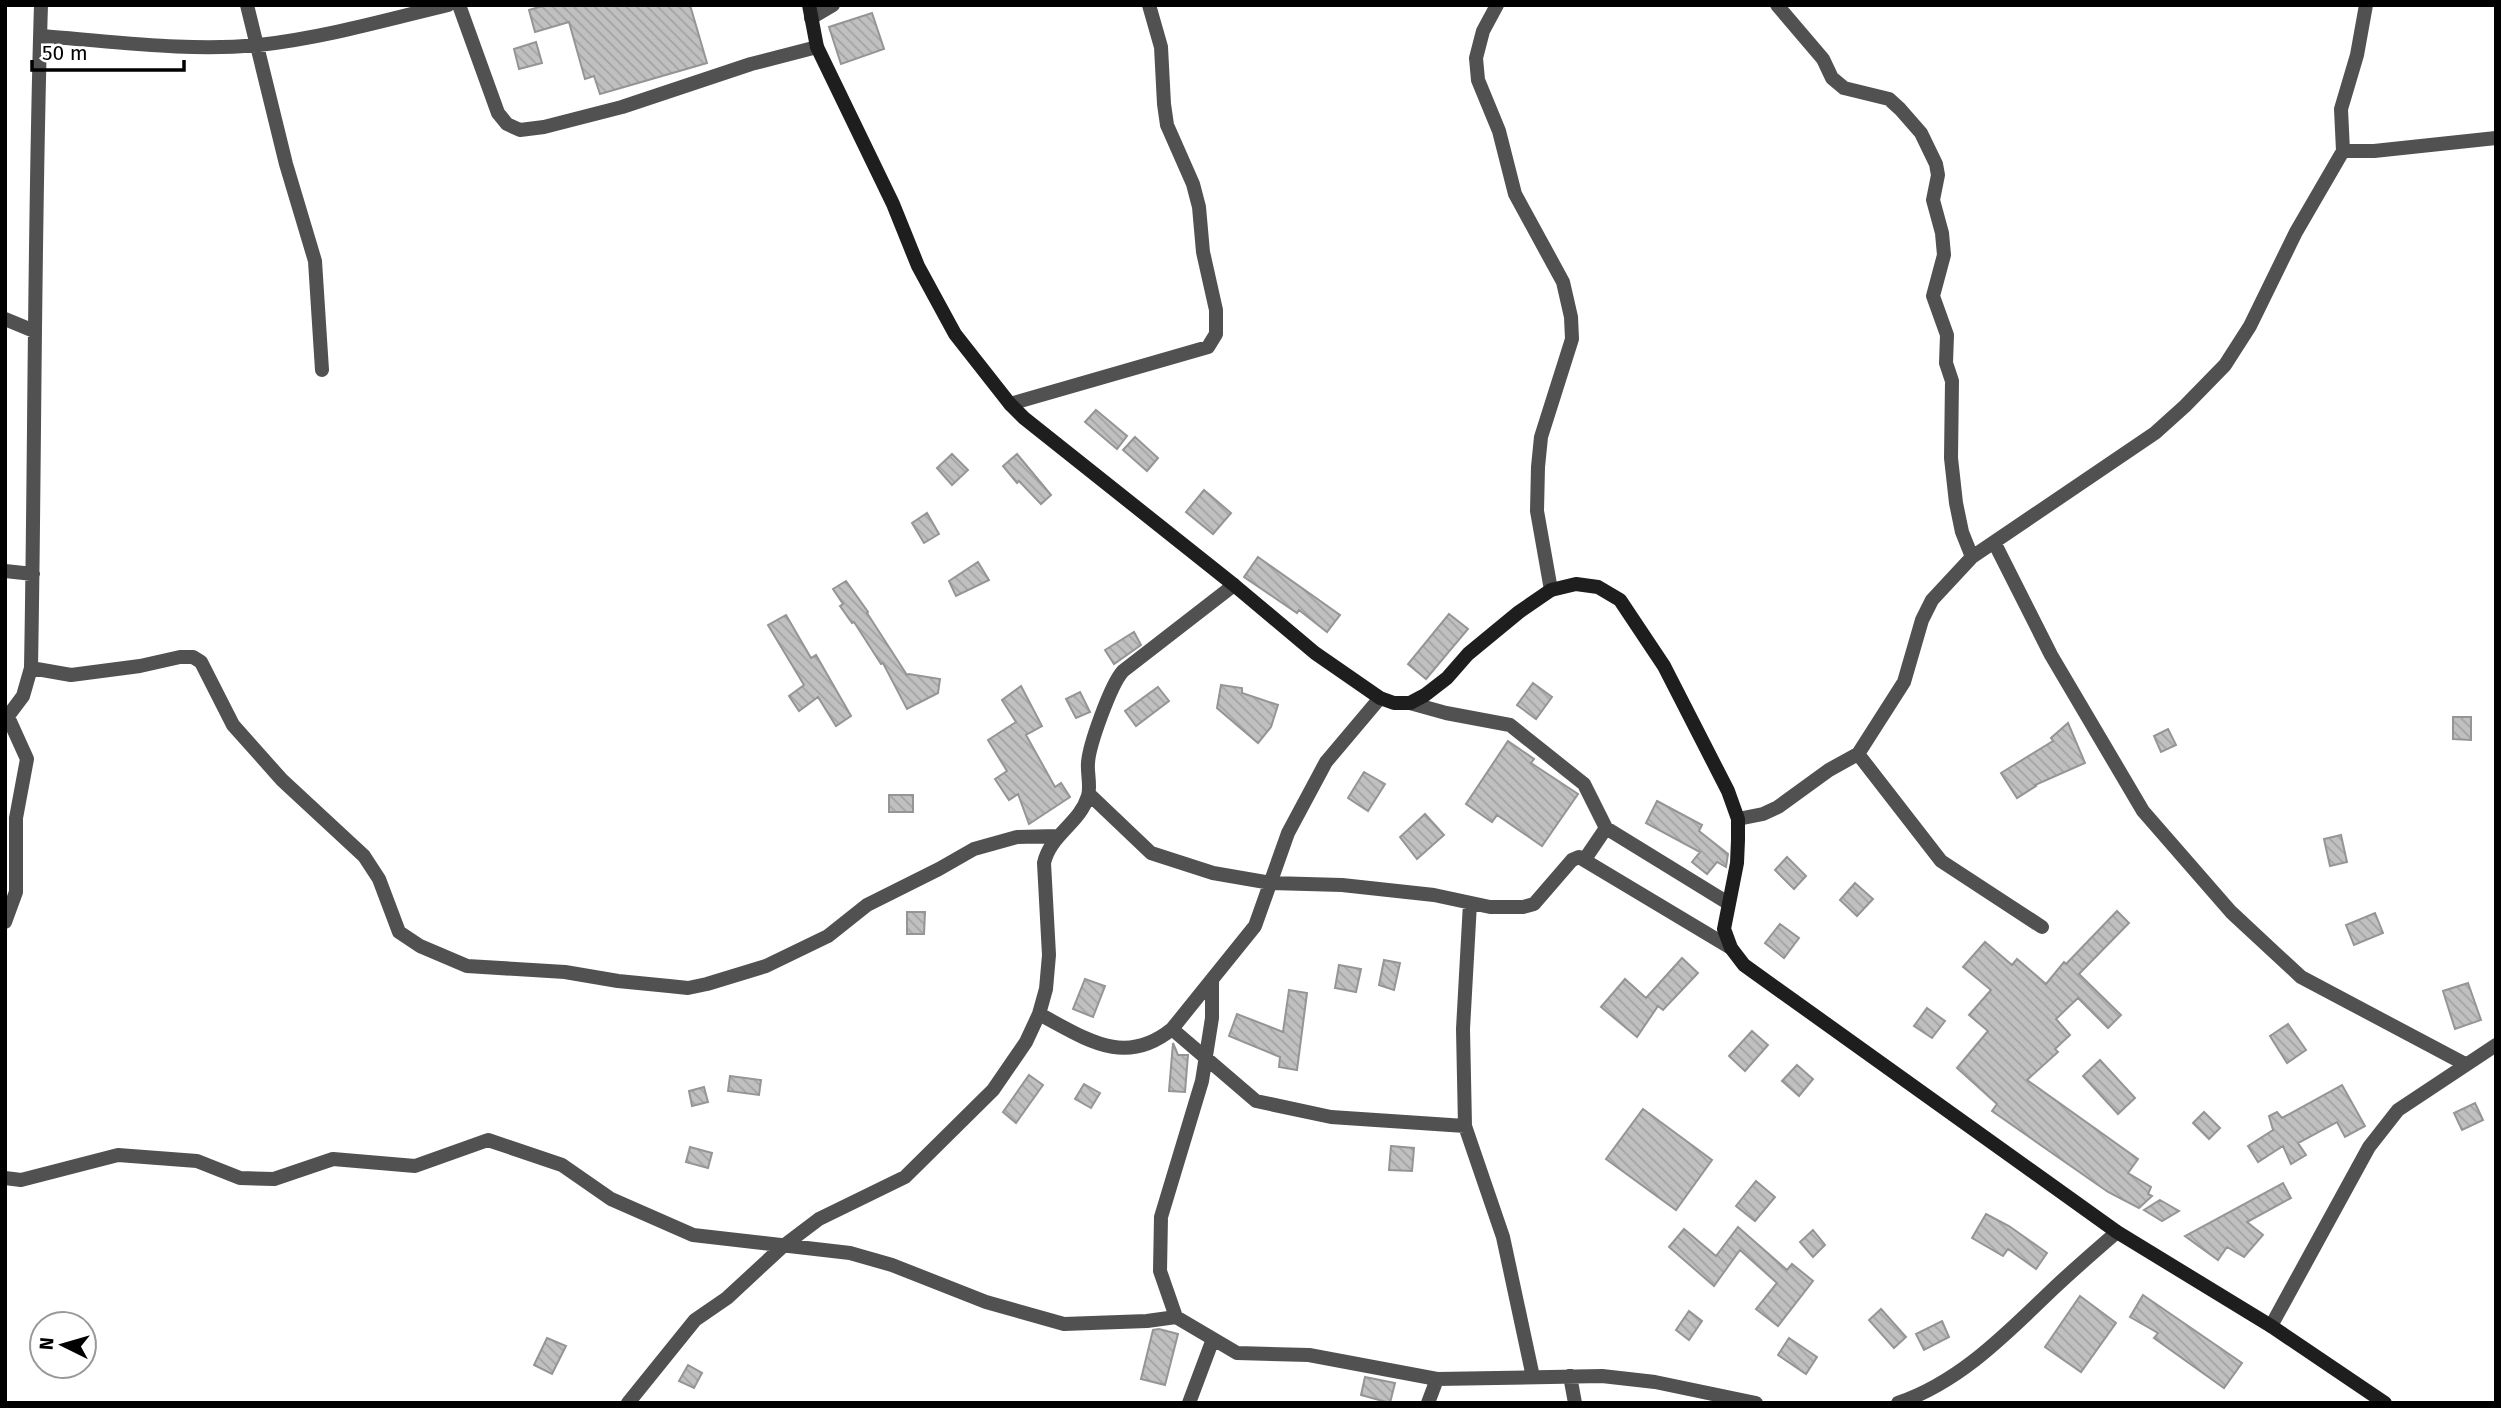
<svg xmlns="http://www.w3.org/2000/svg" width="2501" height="1408" viewBox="0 0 2501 1408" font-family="'Fira Sans',sans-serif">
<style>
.building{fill:url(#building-back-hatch);stroke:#959595;stroke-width:2}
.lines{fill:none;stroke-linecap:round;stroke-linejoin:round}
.street{stroke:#515151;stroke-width:14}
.secondary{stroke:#1e1e1e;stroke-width:14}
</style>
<defs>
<pattern id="building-back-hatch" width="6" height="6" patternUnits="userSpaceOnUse" patternTransform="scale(1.75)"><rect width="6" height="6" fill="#c0c0c0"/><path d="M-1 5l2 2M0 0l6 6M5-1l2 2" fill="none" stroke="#a3a3a3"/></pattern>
</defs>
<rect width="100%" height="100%" fill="#fff"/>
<!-- building -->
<path class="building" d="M546 5H690L707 63 600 94 594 76 585 79 569 22 535 32 529 10Z
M872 13 884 49 841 64 829 27Z
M536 42 542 63 519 69 514 49Z
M1096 410 1127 436 1117 449 1085 422Z
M1135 437 1158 458 1147 471 1123 450Z
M952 454 968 470 952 485 937 468Z
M1017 454 1051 495 1041 504 1019 481 1017 483 1003 466Z
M1204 490 1231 513 1213 534 1186 512Z
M927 513 939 534 924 543 912 523Z
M1258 557 1340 615 1327 632 1299 610 1297 613 1244 577Z
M978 562 989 580 956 596 949 581Z
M846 581 868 612 867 613 907 675 909 674 940 679 938 693 907 709 883 663 881 664 854 622 852 623 840 606 843 604 833 589Z
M1449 614 1468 629 1426 679 1408 664Z
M786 615 811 658 816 655 851 716 836 726 818 697 799 711 789 696 804 685 768 625Z
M1134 632 1141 645 1114 664 1105 650Z
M1533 683 1552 697 1536 719 1517 705Z
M1221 685 1242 688V693L1278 705 1271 727 1258 743 1217 708Z
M1021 686 1042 726 1026 735 1055 787 1061 783 1070 797 1029 824 1018 794 1009 800 995 779 1007 771 988 740 1016 722 1002 700Z
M1158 687 1169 701 1136 726 1125 711Z
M1080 692 1090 712 1076 718 1066 699Z
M2453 717H2471V740L2453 739Z
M2068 723 2085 763 2035 785 2036 786 2017 798 2001 773 2053 741 2051 738Z
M2168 729 2176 745 2161 752 2154 736Z
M1508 741 1534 759 1531 763 1578 794 1542 846 1497 815 1492 822 1466 804Z
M1364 772 1385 784 1368 811 1348 798Z
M889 795H913V812H889Z
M1657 801 1702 825 1699 831 1728 854 1726 867 1717 862 1707 874 1692 862 1700 852 1646 823Z
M1425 814 1444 835 1417 859 1400 837Z
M2341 835 2347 862 2330 866 2324 839Z
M1787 857 1806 876 1794 889 1775 870Z
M1855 883 1873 899 1857 916 1840 900Z
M2117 911 2129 923 2079 974 2121 1015 2108 1028 2078 998 2056 1019 2070 1035 2055 1049 2058 1052 2027 1080 2138 1159 2128 1173 2151 1187 2148 1194 2152 1196 2139 1208 2108 1192 1992 1111 1997 1104 1957 1068 1988 1031 1969 1015 1991 990 1963 967 1985 942 2012 965 2017 959 2046 984 2064 962 2066 964Z
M907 912H925L924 934H907Z
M2375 913 2383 933 2354 945 2346 925Z
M1780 924 1799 938 1784 958 1765 943Z
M1682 958 1698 973 1663 1010 1658 1006 1637 1037 1601 1007 1625 979 1646 998Z
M1384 960 1400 963 1394 990 1379 985Z
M1339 965 1361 969 1356 992 1335 988Z
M1085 979 1105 986 1093 1017 1073 1009Z
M2468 983 2481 1020 2455 1029 2443 991Z
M1289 990 1307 993 1297 1070 1279 1067 1280 1057 1229 1036 1237 1014 1283 1032Z
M1927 1008 1945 1021 1932 1038 1914 1026Z
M2288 1024 2306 1050 2287 1063 2270 1036Z
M1752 1031 1768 1045 1745 1071 1729 1056Z
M1173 1043 1178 1055H1188L1185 1092 1169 1091Z
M2100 1060 2135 1098 2118 1114 2083 1076Z
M1797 1065 1813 1079 1799 1096 1782 1081Z
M1029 1075 1043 1085 1016 1123 1003 1112Z
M730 1076 761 1080 759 1095 728 1091Z
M1084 1084 1100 1093 1091 1108 1075 1099Z
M2342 1085 2365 1126 2345 1137 2337 1122 2298 1143 2306 1155 2291 1164 2283 1146 2258 1162 2248 1146 2273 1130 2269 1116 2277 1112 2282 1118Z
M704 1087 708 1102 692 1106 689 1091Z
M2475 1103 2483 1120 2462 1130 2454 1113Z
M1643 1109 1712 1160 1676 1210 1606 1159Z
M2204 1112 2220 1128 2209 1139 2193 1123Z
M1391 1146 1414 1148 1412 1171 1389 1170Z
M690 1147 712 1153 708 1168 686 1162Z
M1756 1181 1775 1197 1755 1221 1736 1206Z
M2283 1183 2291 1198 2247 1222 2263 1235 2244 1257 2227 1247 2218 1260 2185 1236Z
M2160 1200 2179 1211 2162 1221 2144 1210Z
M1986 1214 2009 1226 2047 1253 2036 1269 2008 1249 2003 1256 1972 1238Z
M1738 1227 1787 1270 1792 1264 1813 1281 1778 1326 1756 1309 1777 1283 1740 1250 1714 1286 1669 1247 1684 1229 1716 1256Z
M1813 1230 1825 1245 1813 1257 1800 1242Z
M2143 1295 2242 1363 2224 1388 2154 1338 2158 1333 2130 1317Z
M2080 1296 2116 1323 2081 1372 2045 1347Z
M1881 1309 1906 1337 1894 1348 1869 1320Z
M1689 1311 1702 1321 1689 1340 1676 1330Z
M1942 1321 1949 1337 1924 1350 1916 1334Z
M1159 1329 1178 1334 1165 1385 1141 1379 1153 1330Z
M547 1338 566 1346 552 1374 534 1365Z
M1789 1338 1817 1357 1806 1374 1778 1355Z
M688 1365 702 1373 694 1388 679 1381Z
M1365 1377 1395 1383 1390 1403 1361 1395Z"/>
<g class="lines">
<!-- street -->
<path class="street" d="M247 5 286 164 315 261 322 370
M459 5 498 113 507 124 520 130 544 127 622 107 751 64 817 47
M1497 5 1483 31 1476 58 1478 80 1499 131 1515 194 1563 282 1571 317 1572 339 1541 437 1538 467 1537 511 1551 590
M1777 5 1823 59 1832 78 1844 88 1889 99 1900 109 1921 133 1936 164 1938 175 1933 200 1942 233 1944 255 1933 296 1947 335 1946 363 1952 381 1951 458 1956 503 1962 532 1972 557
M811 18 833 5
M40 36C112 41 187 52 259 45 323 38 386 20 448 5
M2343 151H2374L2496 138
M5 319 34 331
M1010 404 1208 347 1216 334V310L1203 252 1199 207 1193 184 1167 125 1164 104 1161 47 1149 5
M1994 542 2051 655 2143 811 2231 912 2301 977 2465 1064
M5 571 33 574
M31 668 71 675 140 666 180 657H193L201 662 233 725 282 780 364 856 379 879 399 932 420 946 467 966 565 972 618 981 669 986 688 988 707 984 766 966 828 936 867 905 939 869 974 849 1017 837 1058 836
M1410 703 1446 713 1510 725 1584 784 1606 828 1728 903
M5 720 23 696 31 668C35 447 34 226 41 5
M1858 754 1941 861 2042 927
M1089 794 1151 853 1213 873 1271 883 1342 885 1434 895 1490 907H1523L1534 904 1572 860 1579 857 1731 948
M1738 819 1763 814 1778 807 1829 770 1858 754 1904 682 1922 620 1932 600 1972 557 2155 433 2185 406 2225 365 2250 326 2296 232 2343 151 2341 109 2357 55 2366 5
M1585 859 1606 828
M1470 903 1463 1029 1465 1126 1503 1237 1533 1377
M5 922 16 892V818L27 759 8 717
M1212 980V1018L1202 1081 1161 1217 1160 1271 1176 1317 1237 1353 1309 1355 1437 1379 1602 1376 1655 1382 1756 1403
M1039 1014C1085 1038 1124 1068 1172 1029L1255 926 1288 833 1326 762 1380 698
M1172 1029 1256 1101 1331 1117 1465 1126
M5 1178 21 1180 118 1155 197 1161 240 1178 274 1179 333 1159 415 1166 488 1140 562 1165 611 1199 693 1235 850 1253 892 1265 986 1302 1064 1324 1147 1321 1176 1317
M2271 1326 2369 1147 2398 1110 2496 1045
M1570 1376 1575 1403
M628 1403 695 1320 727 1298 782 1247 819 1219 905 1177 993 1090 1026 1042 1039 1014 1046 989 1049 955 1044 863C1050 835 1080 823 1088 796 1091 786 1087 773 1088 763 1089 745 1111 684 1123 671L1234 585
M1189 1403 1213 1339
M1428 1403 1437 1379
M1898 1403C1960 1382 2006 1334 2053 1289 2073 1270 2095 1251 2117 1232"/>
<!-- secondary -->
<path class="secondary" d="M809 5 817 47 893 204 918 266 955 334 1010 404 1024 418 1234 585 1315 653 1380 698 1394 703H1410L1425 695 1447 678 1468 654 1519 612 1551 590 1576 584 1598 587 1620 600 1664 666 1728 791 1738 819V840L1737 863 1724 929 1731 948 1744 965 2117 1232 2271 1326 2385 1403"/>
</g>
<!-- border -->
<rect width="2501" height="1408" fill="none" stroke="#000000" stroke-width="14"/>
<!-- north arrow -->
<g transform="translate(63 1345) rotate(275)"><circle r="33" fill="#ffffff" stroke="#999999" stroke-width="2"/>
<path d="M0-5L12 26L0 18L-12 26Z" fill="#000000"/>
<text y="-10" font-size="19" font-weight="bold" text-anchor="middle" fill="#000000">N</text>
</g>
<!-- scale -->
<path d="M32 60v10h152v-10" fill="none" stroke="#000000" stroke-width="3.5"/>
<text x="42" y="60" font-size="21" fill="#000000" stroke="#ffffff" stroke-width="5" paint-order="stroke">50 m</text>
</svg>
